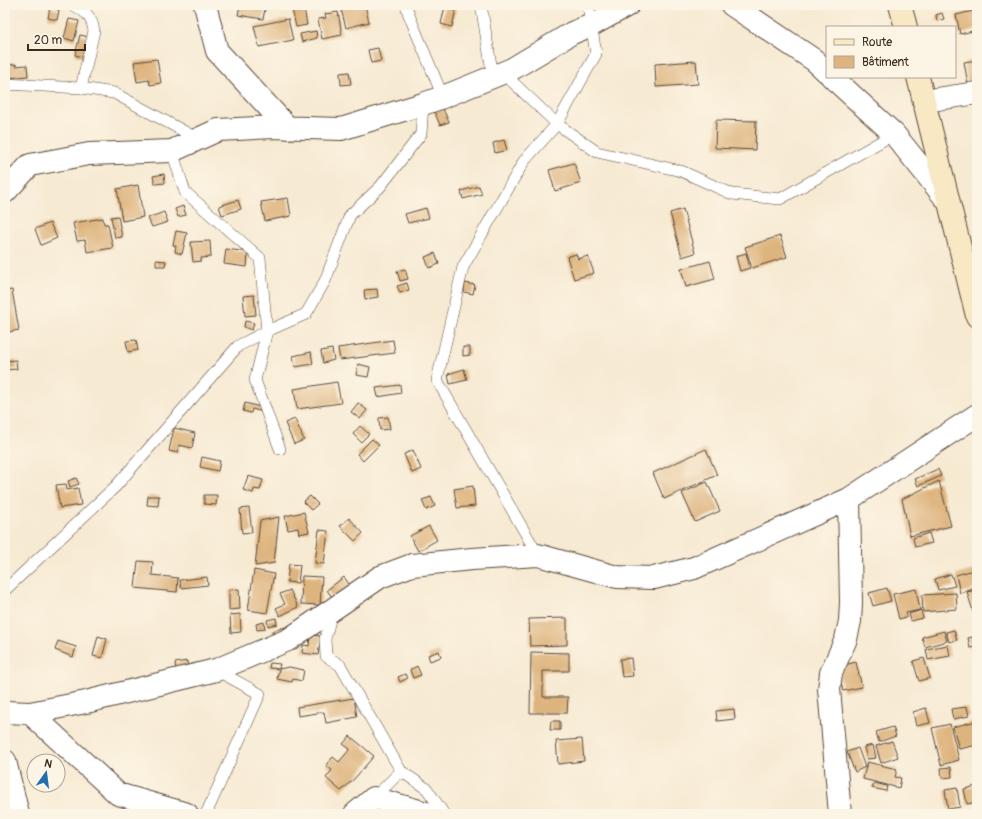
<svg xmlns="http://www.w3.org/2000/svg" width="982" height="819" viewBox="0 0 982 819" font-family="Pangolin,sans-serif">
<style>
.building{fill:#deb47e}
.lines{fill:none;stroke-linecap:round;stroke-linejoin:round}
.lane-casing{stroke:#574739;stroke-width:12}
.street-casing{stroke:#574739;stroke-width:24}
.secondary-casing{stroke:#574739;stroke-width:24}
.lane{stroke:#fff;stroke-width:11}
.street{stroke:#fff;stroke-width:22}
.secondary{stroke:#f8e8c3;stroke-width:22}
</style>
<rect width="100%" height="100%" fill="#fcf5e5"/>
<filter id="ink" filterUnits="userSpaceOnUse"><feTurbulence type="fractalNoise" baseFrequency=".025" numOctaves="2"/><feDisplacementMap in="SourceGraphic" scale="8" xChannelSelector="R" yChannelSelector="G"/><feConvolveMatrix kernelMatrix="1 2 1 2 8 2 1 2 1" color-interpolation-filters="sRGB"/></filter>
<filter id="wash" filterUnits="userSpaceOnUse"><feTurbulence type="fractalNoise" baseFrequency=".012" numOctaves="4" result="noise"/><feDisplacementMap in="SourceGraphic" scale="16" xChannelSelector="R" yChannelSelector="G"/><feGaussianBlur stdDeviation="0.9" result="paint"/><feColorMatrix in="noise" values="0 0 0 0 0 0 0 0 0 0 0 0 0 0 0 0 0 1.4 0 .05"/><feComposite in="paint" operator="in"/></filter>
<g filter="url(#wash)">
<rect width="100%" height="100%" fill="#f7ead3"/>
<g id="blocks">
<!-- building -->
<path class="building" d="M240 5H250V7L265 9 263 19 238 15Z
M291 5H298L299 9 304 8 307 25 296 27Z
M351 5H365L369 22 346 28 341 9 351 6Z
M445 6 456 9 452 27 441 24Z
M50 7 59 10 57 20 48 18Z
M977 10V30L960 34 956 15Z
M338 12 342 35 322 39 318 19 326 18 325 14Z
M942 13 944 19 937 21 936 15Z
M69 19 79 21 74 41 64 38Z
M288 19 293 40 259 47 254 26Z
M316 31 317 38 302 42 300 34Z
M80 35 89 37 85 58 75 55Z
M378 48 381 61 371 63 368 50Z
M157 59 161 83 150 85 149 80 137 82 134 62Z
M977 60V83L968 85 964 62Z
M696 61 698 84 656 87 655 64Z
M16 64V66L27 65 28 76 8 78 6 65Z
M349 72 351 84 341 85 340 73Z
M442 107 449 122 440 125 434 111Z
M716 120 756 121 755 150 715 148Z
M504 140 507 150 495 153 493 143Z
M574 163 581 183 555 191 549 170Z
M164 174 165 183 155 184 153 176Z
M138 185 143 217 122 221 117 189Z
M479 186 482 194 463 199 461 191Z
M288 198 291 216 265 221 261 202Z
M238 200 241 209 222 215 219 206Z
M183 206 186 215 178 217 175 209Z
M426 208 429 218 408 223 405 214Z
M683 209 695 253 682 257 670 213Z
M164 212 168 222 152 227 148 218Z
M118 216 122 237 115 238 111 217Z
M103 218 104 224H108L113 248 87 252 85 240 77 241 73 223Z
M50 223 57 238 41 245 35 229Z
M176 231 187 233 182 254 175 252 176 246 173 245Z
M780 236 787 257 752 268 745 247Z
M210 241 211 257 201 258V261L193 262 191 242Z
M226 249 248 252 247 267 224 264Z
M435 253 439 264 429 268 425 257Z
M746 253 750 268 740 271 736 256Z
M576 254 578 259 588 256 594 273 574 279 567 257Z
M156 260 166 261 165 266H156Z
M710 261 715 279 686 287 681 269Z
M405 269 408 279 400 281 397 271Z
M407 283 409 290 400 293 397 286Z
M465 283 475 285 473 294 464 292Z
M377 289 378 297 365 299 364 290Z
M12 290 19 330 9 332 5 311V291Z
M254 295 256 315 245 316 243 296Z
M245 321 254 323 252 330 244 327Z
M136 340 138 350 128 352 126 341Z
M393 340 395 353 340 360 338 348Z
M463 347H470V355L463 356Z
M332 349 334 360 323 363 321 351Z
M311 352 313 364 295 367 293 356Z
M16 360 17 369 5 370V361Z
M358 364 370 367 368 377 356 375Z
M464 369 467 380 450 384 448 374Z
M337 382 341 403 297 409 294 389Z
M400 385 401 393 378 397 376 388Z
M245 403 264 408 263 412 252 409 251 413 243 411Z
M358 403 367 410 360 419 351 412Z
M388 417 390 429 380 430 379 418Z
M295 419 304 440 294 444 285 423Z
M360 426 369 434 361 442 353 434Z
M174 428 195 433 192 448 179 445 178 453 169 451Z
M372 439 379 445 363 461 357 454Z
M706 449 717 475 664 499 653 473Z
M413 450 421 469 412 473 404 454Z
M202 457 220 461 218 471 200 467Z
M938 469 941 476 918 486 915 479Z
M248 476 263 480 260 490 254 489 253 493 243 490Z
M76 478 79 484 70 487 68 481Z
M939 481 951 526 910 536 902 499Z
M707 482 720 511 695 522 682 493Z
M66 484 67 490 78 488 81 505 60 508 56 485Z
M473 486 475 506 457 508 454 489Z
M204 495H217L216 505 204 504Z
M148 496H159L158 506 147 505Z
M310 496 318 504 311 510 303 502Z
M431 497 435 506 426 510 422 500Z
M249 508 252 532 242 533 240 509Z
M304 512 309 532 299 534 298 528 288 530 285 516Z
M279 517 274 563 255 566 260 521Z
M349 518 363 533 355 541 340 526Z
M429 526 437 540 418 551 410 536Z
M319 530 328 531 324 564 315 563Z
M929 533 932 543 915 547 913 538Z
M138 561 153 562 152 575 178 578 177 592 135 588Z
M289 564 300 565 298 583 287 582Z
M977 569V588L960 593 956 575Z
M254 570 274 574 267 613 248 610Z
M951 574 955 586 938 590 935 579Z
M302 576 322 577 320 605 301 604Z
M207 577 208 585 181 588 180 580Z
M344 577 351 587 334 600 327 590Z
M887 588 891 601 873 606 869 593Z
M239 589 240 609 229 610V590Z
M916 589 920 610 906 613 907 617 899 619 893 594Z
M290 590 298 607 280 616 276 608 285 604 280 594Z
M977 590V624L967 592Z
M956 593 957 609 923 612 922 595Z
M921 610 923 618 911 621 909 614Z
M240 614 241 632 231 633 230 615Z
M276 618 277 624 268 626 267 620Z
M567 618V645L530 646 529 619Z
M264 622 265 629 257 630 256 624Z
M289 626 291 633 274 639 272 631Z
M954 630 957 640 949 642 946 632Z
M944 631 947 641 925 647 922 637Z
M310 635 321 636 318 655 302 653 303 645 309 646Z
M98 636 107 639 102 658 93 656Z
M977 636V647L970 648 968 638Z
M58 641 76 647 73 657 55 650Z
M948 645 950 656 928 660 926 649Z
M439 651 441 657 430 661 428 655Z
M531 652 569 653V671H543V697H568L567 713H530Z
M631 658 633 676 622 677 620 659Z
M924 658 930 678 919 681 913 661Z
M187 661 188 670 176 672 175 663Z
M856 662 862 687 843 691 837 667Z
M270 663 280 664 279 669 269 668Z
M417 666 421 675 413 678 410 670Z
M289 667 304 670 302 681 293 679 292 682 277 679 279 669Z
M405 674 408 678 400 682 398 677Z
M354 698 357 717 326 723 324 712 298 716 297 707Z
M967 707 969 716 953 719 951 709Z
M926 708 930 723 916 726 913 712Z
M734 709 735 719 717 721 716 711Z
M551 721H560V730H550Z
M976 721 977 745 959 749 953 727Z
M950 724 959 760 941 765 932 728Z
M893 727 896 736 879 742 876 732Z
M350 736 374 756 354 779 341 791 326 778 332 770 326 765 333 757 339 762 350 749 343 744Z
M582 739 584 761 558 764 556 741Z
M892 741 898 757 881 763 876 746Z
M873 745 876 758 867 759 864 747Z
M858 748 865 767 855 772 847 752Z
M867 762 897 769 895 777 901 778 899 788 863 779Z
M951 767 952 777 942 778 941 768Z
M874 783 887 786 886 791 872 788Z
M977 786V802L967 804 964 789Z
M957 788 960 807 948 809 945 790Z"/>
</g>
</g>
<g filter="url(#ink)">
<use href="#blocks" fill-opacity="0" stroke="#574739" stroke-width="1"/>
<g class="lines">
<defs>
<path id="lane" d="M72 5C85 10 92 17 94 31L81 88
M406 5 409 15 443 97
M481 5 493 77
M503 73 557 124 597 152 681 171 732 194 780 199 894 134
M5 84 81 88 114 93 198 139
M172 151 185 192 260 258 267 331 255 380 280 449
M538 555 437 380 463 267 524 161 557 124 596 54 588 5
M5 590 116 486 238 346 267 331 306 314 325 281 350 215 380 187 421 134 423 104
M332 612 325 639 326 656 340 665 401 771
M374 798 401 771 427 789 444 814
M206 814 260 694 216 670"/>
<path id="street" d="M205 5 217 51 288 128
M732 5 814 60 827 72
M832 77 894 134 947 200
M924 101 977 93
M5 192 30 165 89 154 172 151 218 130 274 127 341 129 423 104 443 97 512 69 572 33 592 25 628 5
M5 712 30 713 86 702 216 670 288 640 380 577 412 565 472 559 538 555 617 577 654 578 694 568 849 499 977 415
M30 713 118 794 187 814
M5 761 18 814
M355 814 374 798 430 814
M840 814 829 689 831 673 846 639 850 621 851 602 849 499"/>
<path id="secondary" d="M900 5 906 27
M918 77 977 316"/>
</defs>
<!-- lane casing -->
<use href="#lane" class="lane-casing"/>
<!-- street casing -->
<use href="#street" class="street-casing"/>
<!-- secondary casing -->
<use href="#secondary" class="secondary-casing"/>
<!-- lane -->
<use href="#lane" class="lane"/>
<!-- street -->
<use href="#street" class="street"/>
<!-- secondary -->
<use href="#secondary" class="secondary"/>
</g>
</g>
<!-- margin -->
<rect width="982" height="819" fill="none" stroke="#fcf5e5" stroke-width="20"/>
<!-- legend -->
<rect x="826" y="26" width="130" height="52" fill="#fcf5e5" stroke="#afa495"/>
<rect x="834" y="39" width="20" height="6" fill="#f8e8c3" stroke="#afa495"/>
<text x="862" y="46" font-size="12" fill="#3b2a1e">Route</text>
<rect x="834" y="56" width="20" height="12" fill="#deb47e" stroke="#afa495"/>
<text x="862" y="66" font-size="12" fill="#3b2a1e">Bâtiment</text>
<!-- north arrow -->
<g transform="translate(46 773) rotate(14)"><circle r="19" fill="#fcf5e5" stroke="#afa495"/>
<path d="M0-3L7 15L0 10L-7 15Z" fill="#1f6fb2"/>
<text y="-6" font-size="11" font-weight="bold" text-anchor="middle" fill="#3b2a1e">N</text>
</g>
<!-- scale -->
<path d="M28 44v6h57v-6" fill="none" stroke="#3b2a1e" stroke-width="2"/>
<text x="34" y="44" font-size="12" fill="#3b2a1e" stroke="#fcf5e5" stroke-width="3" paint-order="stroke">20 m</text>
</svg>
